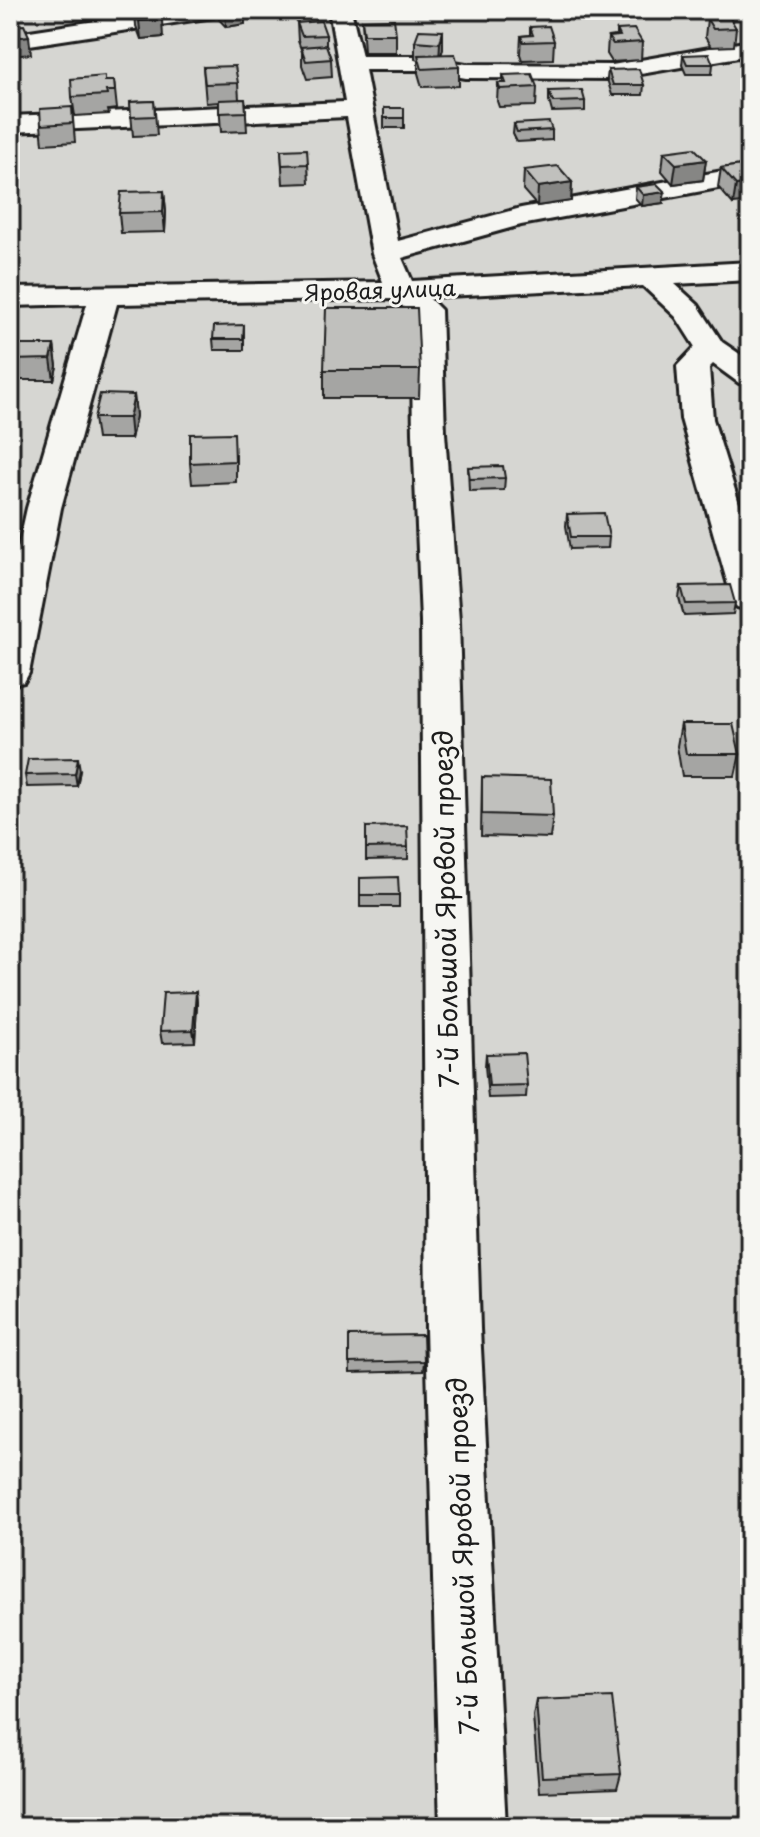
<svg xmlns="http://www.w3.org/2000/svg" width="760" height="1837" viewBox="0 0 760 1837" font-family="'Playpen Sans',sans-serif">
<style>
.green{fill:#d6d6d2;stroke:#797977;stroke-width:2}
.lines{fill:none;stroke-linecap:round;stroke-linejoin:round}
.minor-casing{stroke:#1c1c1c;stroke-width:6}
.minor{fill:#f6f6f2;fill-rule:evenodd}
.wall{fill:#a5a5a3;stroke:#1c1c1c;stroke-width:2}
.shaded-wall{fill:#868684;stroke:#1c1c1c;stroke-width:2}
.building{fill:#c0c0bd;stroke:#1c1c1c;stroke-width:2}
.labels{text-anchor:middle;dominant-baseline:central;stroke-width:6;stroke-linejoin:round;paint-order:stroke}
.far-street-label{font-size:22px;fill:#1c1c1c;stroke:#f6f6f2}
.street-label{font-size:26px;fill:#1c1c1c;stroke:#f6f6f2}
</style>
<rect width="100%" height="100%" fill="#f6f6f2"/>
<filter id="ink" filterUnits="userSpaceOnUse"><feTurbulence type="fractalNoise" baseFrequency=".0125" numOctaves="2"/><feDisplacementMap in="SourceGraphic" scale="16" xChannelSelector="R" yChannelSelector="G"/><feConvolveMatrix kernelMatrix="1 2 1 2 8 2 1 2 1" color-interpolation-filters="sRGB"/></filter>
<g filter="url(#ink)">
<!-- green -->
<path class="green" d="M10 10H750V1827H10Z"/>
<g class="lines">
<defs>
<path id="minor" d="M168 10H224L221 15 213 17 10 48V34Z
M329 10H351L362 56H421L466 64 612 65 750 41V55L612 79 466 78 421 70H365L398 241 521 208 750 166V182L521 225 402 258 412 281 750 262V280L675 284 698 305 722 342 750 361V385L739 383 713 364 709 368 713 419 750 539V610L737 607 732 599 681 419 677 366 695 347 676 317 643 286 428 297 441 310 445 433 459 621 480 1329 506 1827H440L426 1329 421 621 413 433 411 313 394 299 117 304 61 508 29 673 24 682 10 685V585L27 508 87 304 10 306V288L383 282 372 254 347 117 10 132V116L345 102Z"/>
</defs>
<!-- minor casing -->
<use href="#minor" class="minor-casing"/>
<!-- minor -->
<use href="#minor" class="minor"/>
</g>
<!-- wall -->
<path class="wall" d="M135 10 163 37 141 39 136 26Z
M215 10H244L245 24 226 27 215 15Z
M707 19 736 28 734 46 711 47 705 37Z
M362 20 396 34V52H364Z
M297 23 326 35V45L331 59 332 77 307 79 302 65V52L298 41Z
M530 27 554 41 553 59 522 60 520 54 521 36 530 35Z
M617 30 642 42 641 60 612 62 607 54 608 37 617 36Z
M443 31V49L441 54 459 67V86L422 87 418 73V60L415 59V41Z
M683 55 713 64 712 74H686L682 65Z
M203 67 238 83 239 99H245L247 131 221 132 219 102 206 103Z
M608 70 644 85 643 95H612L607 79Z
M503 75 537 87 536 106 499 107 497 101 498 83H503Z
M105 81H114L117 109 108 110 109 114 75 116 72 97Z
M549 91 585 101V111L552 112 549 101Z
M154 101 157 135 133 136 130 102Z
M72 107 75 142 43 144 41 125Z
M384 108 404 118V128H384Z
M514 124 552 130V140L517 142 513 134Z
M281 150 308 164 309 183 283 184Z
M664 152 706 160 703 180 673 184 662 171Z
M749 164 733 204 718 187 721 168Z
M524 170 572 182 571 201 537 206 523 190Z
M636 187 663 203 642 206 635 198Z
M164 191 166 211 165 232 121 233 119 213Z
M244 325V350H214L213 339Z
M54 345 57 366 54 380H14L10 360Z
M324 370H420L419 398H324Z
M134 395 136 416 131 439H97L94 418Z
M236 454V482L192 484 190 463Z
M468 467 505 478 504 490 469 491Z
M567 514 609 537 608 548 570 549 566 526Z
M681 586 735 603 733 614 684 616 679 598Z
M681 724 740 754 735 776H682L677 746Z
M80 770 77 786 27 787 25 775Z
M482 777 553 816 550 838 481 836Z
M366 827 408 847V859L366 860Z
M360 878 399 895V907H360Z
M196 992 197 1003 195 1042 162 1043 160 1031Z
M486 1054 527 1085 526 1097 488 1098 485 1066Z
M349 1336 424 1361 423 1371 350 1373Z
M536 1700 621 1774 617 1789 539 1792 533 1716Z"/>
<!-- shaded-wall -->
<path class="shaded-wall" d="M225 10H244L245 24 226 27Z
M162 20 163 37 141 39 139 21Z
M443 31V49L439 61 440 43Z
M29 36 31 54 11 56 10 38Z
M706 160 703 180 673 184 676 164Z
M572 182 571 201 537 206 538 187Z
M750 183V202L733 204 736 185Z
M164 191 166 211 165 232 163 212Z
M665 192 663 203 642 206 643 195Z
M54 345 57 366 54 380 51 359Z
M134 395 136 416 131 439 129 418Z
M78 758 80 770 77 786 75 774Z
M196 992 197 1003 195 1042 193 1030Z"/>
<!-- building -->
<path class="building" d="M135 10H158L162 20 139 21Z
M730 18 736 28 713 29 707 19Z
M394 19 396 34H364L362 20Z
M321 21 326 35 302 36 297 23Z
M24 25 29 36 10 38V26Z
M549 26 554 41 523 42 521 36 533 35 530 27Z
M634 29 642 42 613 44 608 37 620 36 617 30Z
M419 30 443 31 440 43 415 41Z
M326 45 331 59 306 61 301 47Z
M455 54 459 67 422 69 418 55Z
M709 54 713 64H687L683 55Z
M235 66 238 83 205 84 203 67Z
M639 69 644 85H613L608 70Z
M532 74 537 87 500 89 498 83H506L503 75Z
M105 76V81H114L115 91H106L107 95 72 97 71 79Z
M582 90 585 101 553 102 549 91Z
M245 99 246 112 219 113V100Z
M154 101 155 116 131 117 130 102Z
M72 107 73 123 41 125 40 109Z
M384 108H404V118H384Z
M549 122 552 130 517 132 514 124Z
M694 148 706 160 676 164 664 152Z
M307 149 308 164 282 165 281 150Z
M749 164 750 183 736 185 721 168Z
M558 166 572 182 538 187 524 170Z
M657 184 665 192 643 195 636 187Z
M164 191 163 212 119 213 121 192Z
M326 308H417L420 370H324Z
M244 325 243 339H213L214 326Z
M14 345H54L51 359 10 360Z
M100 394 134 395 129 418H94Z
M234 433 235 461 190 463V434Z
M503 466 505 478 470 479 468 467Z
M604 513 609 537H571L567 514Z
M730 585 735 603 686 604 681 586Z
M681 724H733L740 754H686Z
M78 758 75 774 25 775 28 759Z
M482 777 551 779 553 816 482 814Z
M407 826 408 847 366 848V827Z
M398 877 399 895H360V878Z
M196 992 193 1030 160 1031 163 993Z
M524 1053 527 1085 489 1086 486 1054Z
M423 1335 424 1361 349 1363V1336Z
M612 1697 621 1774 542 1777 536 1700Z"/>
</g>
<g class="labels">
<!-- far-street labels -->
<g class="far-street-label">
<text transform="translate(380 289) rotate(-2)">Яровая улица</text>
</g>
<!-- street labels -->
<g class="street-label">
<text transform="translate(445 909) rotate(-91)">7-й Большой Яровой проезд</text>
<text transform="translate(462 1556) rotate(-92)">7-й Большой Яровой проезд</text>
</g>
</g>
<!-- margin -->
<rect width="760" height="1837" fill="none" stroke="#f6f6f2" stroke-width="40"/>
<rect x="20" y="20" width="720" height="1797" fill="none" stroke="#1c1c1c" stroke-width="3" filter="url(#ink)"/>
</svg>
